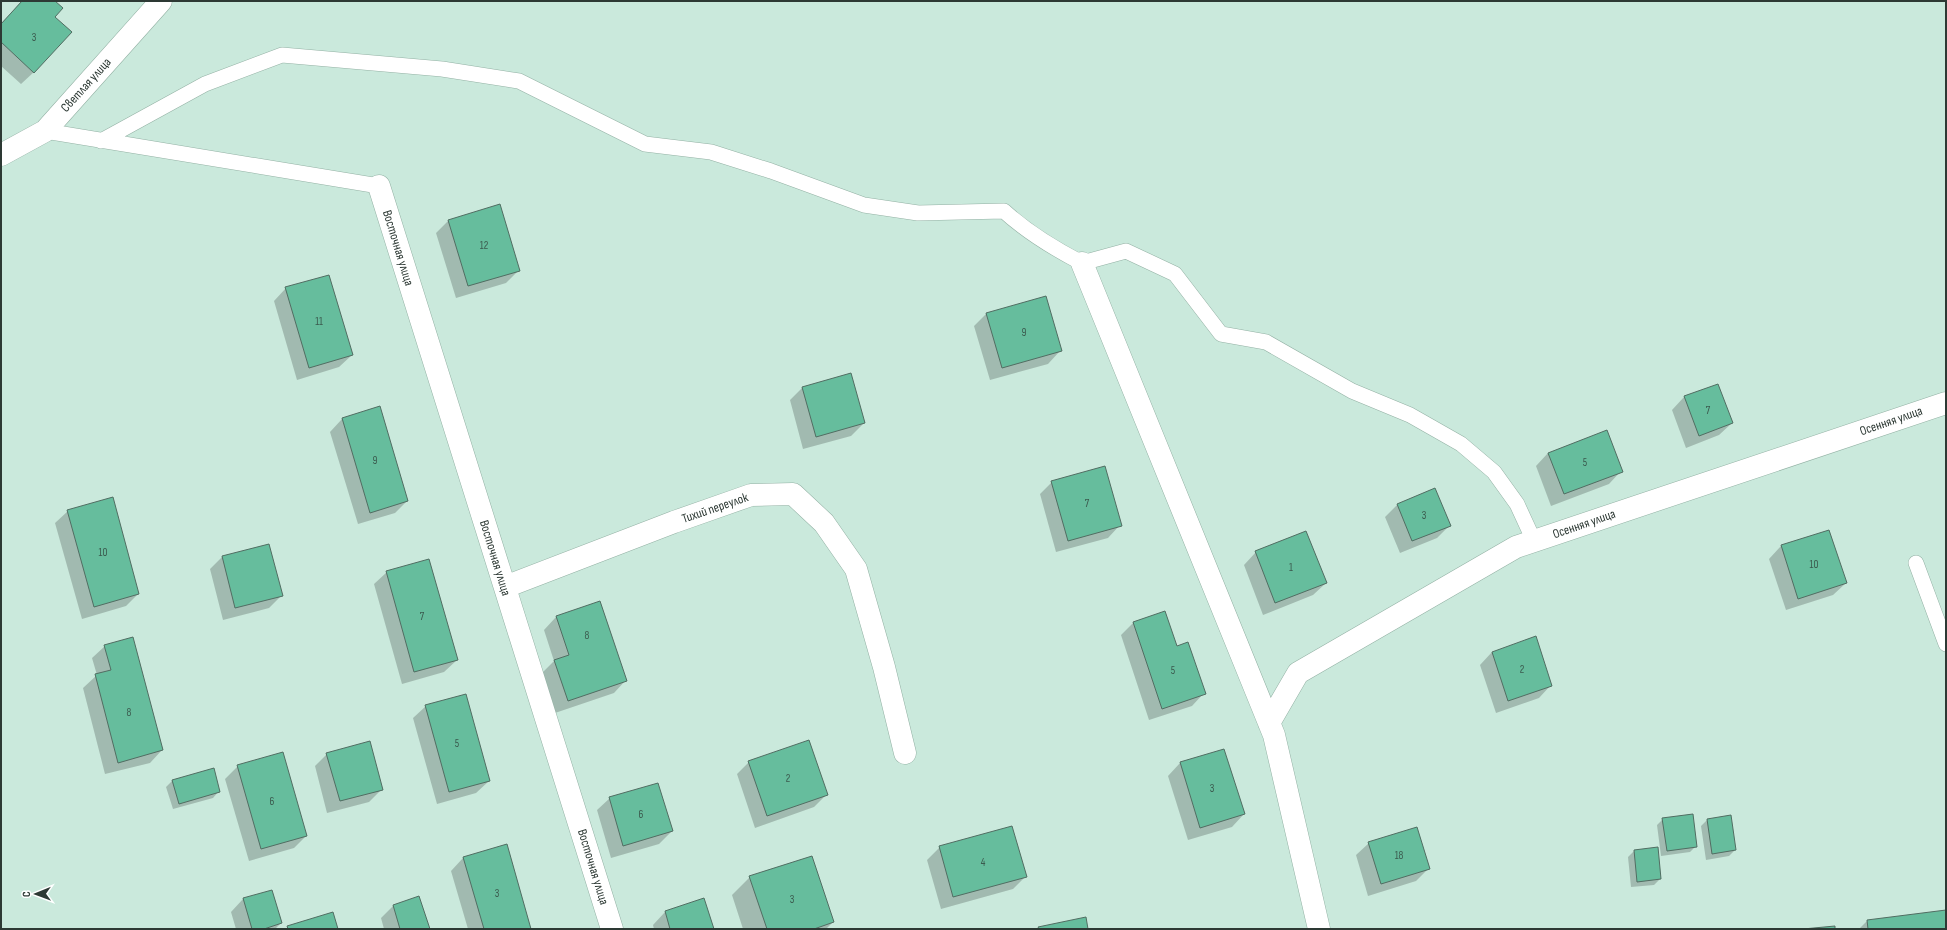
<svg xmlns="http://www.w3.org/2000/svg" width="1947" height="930" viewBox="0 0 1947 930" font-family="'Sofia Sans Condensed',sans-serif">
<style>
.shadow{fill:#0003}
.building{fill:#66bd9d;stroke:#516d62}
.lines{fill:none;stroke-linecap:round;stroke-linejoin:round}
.lane-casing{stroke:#93b1a4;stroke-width:16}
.street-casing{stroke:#93b1a4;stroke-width:23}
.lane{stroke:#fff;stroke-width:15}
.street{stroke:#fff;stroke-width:22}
.labels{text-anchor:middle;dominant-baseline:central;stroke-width:3;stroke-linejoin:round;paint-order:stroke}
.number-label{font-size:11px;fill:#3b5a4e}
.street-label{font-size:13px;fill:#2d3934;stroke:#fff}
</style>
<rect width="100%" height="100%" fill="#cae9dc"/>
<!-- shadow -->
<path class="shadow" d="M22 1H54V17L34 72 21 84 1 66V24Z
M449 220 519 270 506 283 456 298 436 233Z
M286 288 352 355 339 367 297 380 274 301Z
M987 313 1060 351 1048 364 990 380 974 326Z
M1717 385 1732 423 1719 435 1686 448 1672 410 1684 397Z
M802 388 864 423 851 436 803 449 790 400Z
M379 408 407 501 395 513 358 524 330 432 342 419Z
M1548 453 1621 471 1609 484 1551 506 1536 466Z
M1052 482 1120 525 1108 538 1056 552 1040 494Z
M1398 504 1449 526 1437 538 1400 553 1385 517Z
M68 511 138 594 126 606 82 619 55 523Z
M1829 531 1846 583 1833 595 1786 610 1769 559 1781 546Z
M1256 552 1326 583 1313 595 1263 615 1244 565Z
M222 557 282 595 269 608 223 620 210 569Z
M387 572 457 660 444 672 402 684 374 584Z
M600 602 626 680 614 693 555 713 542 673 554 661 544 630 556 617Z
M1134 622 1176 648 1204 693 1192 706 1149 720 1121 635Z
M105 646 162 750 150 763 105 774 83 688 97 675 92 658Z
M1492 652 1551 685 1539 698 1496 713 1480 665Z
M426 706 489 781 476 793 437 804 413 718Z
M1224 750 1244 814 1232 827 1188 840 1168 776 1180 763Z
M327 754 382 789 369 802 327 813 315 766Z
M749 762 827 794 814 807 755 828 737 774Z
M238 766 306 836 294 848 249 861 225 779Z
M172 781 219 791 213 798 173 809 166 787Z
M610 798 672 831 659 844 611 858 597 810Z
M1730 817 1735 850 1729 856 1706 860 1701 826 1707 820Z
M1663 819 1696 846 1690 852 1661 856 1657 825Z
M1369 843 1429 868 1416 881 1368 896 1356 855Z
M506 846 530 929H468L451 871 463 858Z
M940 847 1025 877 1013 889 941 909 927 860Z
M1634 851 1660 879 1654 885 1631 887 1628 857Z
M750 877 833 922 826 929H743L732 895Z
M271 891 281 923 275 929H236L231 912 243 899Z
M393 906 428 929H384L381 918Z
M1946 911V929H1859L1867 921Z
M665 912 713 929H654L653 925Z"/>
<!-- building -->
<path class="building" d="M22 1H55L63 8 55 17 72 32 34 73 1 42V24Z
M500 204 520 271 468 286 448 220Z
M329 275 353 355 309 368 285 287Z
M1046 296 1062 351 1002 368 986 313Z
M851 373 865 423 816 437 802 387Z
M1718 384 1733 423 1699 436 1684 396Z
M380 406 408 501 370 513 342 418Z
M1607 430 1623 472 1564 494 1548 453Z
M1105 466 1122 526 1068 541 1051 481Z
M1435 488 1451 526 1412 541 1397 504Z
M113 497 139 594 94 607 67 510Z
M1829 530 1847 583 1798 599 1781 545Z
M1306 531 1327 583 1275 603 1255 551Z
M269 544 283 596 235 608 222 556Z
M429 559 458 660 414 672 386 571Z
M600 601 627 681 568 701 554 660 569 655 556 616Z
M1165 611 1177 646 1188 642 1206 694 1162 709 1133 622Z
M1536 636 1552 686 1508 701 1492 652Z
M133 637 163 750 118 763 95 674 111 670 104 645Z
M466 694 490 781 449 792 425 705Z
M809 740 828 795 767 816 748 761Z
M370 741 383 790 340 801 326 753Z
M1224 749 1245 814 1200 828 1180 762Z
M283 752 307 836 261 849 237 765Z
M214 768 220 792 179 804 172 780Z
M658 783 673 831 623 846 609 797Z
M1693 814 1697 847 1667 851 1662 818Z
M1731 815 1736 850 1712 854 1707 819Z
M1012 826 1027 877 953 897 939 846Z
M1417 827 1430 869 1381 884 1368 842Z
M507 844 531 929H484L463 857Z
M1658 847 1661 879 1637 882 1634 850Z
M812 856 834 922 814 929H767L749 876Z
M272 890 282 923 264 929H252L243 898Z
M419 896 430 929H400L393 905Z
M704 898 714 929H670L665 911Z
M1946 910V929H1868L1867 920Z
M333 912 338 929H288L287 926Z
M1086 917 1088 929H1039L1038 927Z
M1835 926V929H1803Z"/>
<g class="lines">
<defs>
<path id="lane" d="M45 131 379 186
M101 141 205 84 282 55 442 69 519 81 645 144 711 152 771 171 864 205 918 213 1004 211C1028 233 1053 248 1082 263L1126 251 1175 274 1221 334 1266 342 1352 391 1410 415 1461 444 1494 472 1517 504 1534 541
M1916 563 1946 644"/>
<path id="street" d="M1 155 45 131 161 1
M379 186 612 929
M1082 263 1274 735 1319 929
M505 587 674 522 751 495 793 494 824 523 856 569 884 667 905 753
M1269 723 1298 673 1516 547 1946 403"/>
</defs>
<!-- lane casing -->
<use href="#lane" class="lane-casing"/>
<!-- street casing -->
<use href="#street" class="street-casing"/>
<!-- lane -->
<use href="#lane" class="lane"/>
<!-- street -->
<use href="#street" class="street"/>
</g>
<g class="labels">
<!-- number labels -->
<g class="number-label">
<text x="34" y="37">3</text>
<text x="484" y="245">12</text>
<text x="319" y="321">11</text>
<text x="1024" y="332">9</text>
<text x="1708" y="410">7</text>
<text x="375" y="460">9</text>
<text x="1585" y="462">5</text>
<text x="1087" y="503">7</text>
<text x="1424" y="515">3</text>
<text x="103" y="552">10</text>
<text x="1814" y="564">10</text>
<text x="1291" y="567">1</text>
<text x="422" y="616">7</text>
<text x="587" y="635">8</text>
<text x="1522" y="669">2</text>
<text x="1173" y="670">5</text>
<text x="129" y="712">8</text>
<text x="457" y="743">5</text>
<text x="788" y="778">2</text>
<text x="1212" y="788">3</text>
<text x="272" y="801">6</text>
<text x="641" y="814">6</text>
<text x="1399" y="855">18</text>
<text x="983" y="862">4</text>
<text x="497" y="893">3</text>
<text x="792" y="899">3</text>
</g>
<!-- street labels -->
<g class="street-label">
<text transform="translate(86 85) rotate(-48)">Светлая улица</text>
<text transform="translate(398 248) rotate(73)">Восточная улица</text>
<text transform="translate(1891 421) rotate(-19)">Осенняя улица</text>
<text transform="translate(715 508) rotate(-19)">Тихий переулок</text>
<text transform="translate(1584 524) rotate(-19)">Осенняя улица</text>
<text transform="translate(495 558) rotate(73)">Восточная улица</text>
<text transform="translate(593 867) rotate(73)">Восточная улица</text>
</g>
</g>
<!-- border -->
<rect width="1947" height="930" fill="none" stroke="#2d3934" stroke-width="4"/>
<!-- north arrow -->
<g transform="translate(36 894) rotate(269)" stroke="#ffffff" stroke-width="3" paint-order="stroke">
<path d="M0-3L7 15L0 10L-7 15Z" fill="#2d3934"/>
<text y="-6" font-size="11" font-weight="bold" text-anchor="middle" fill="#2d3934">С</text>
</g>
</svg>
